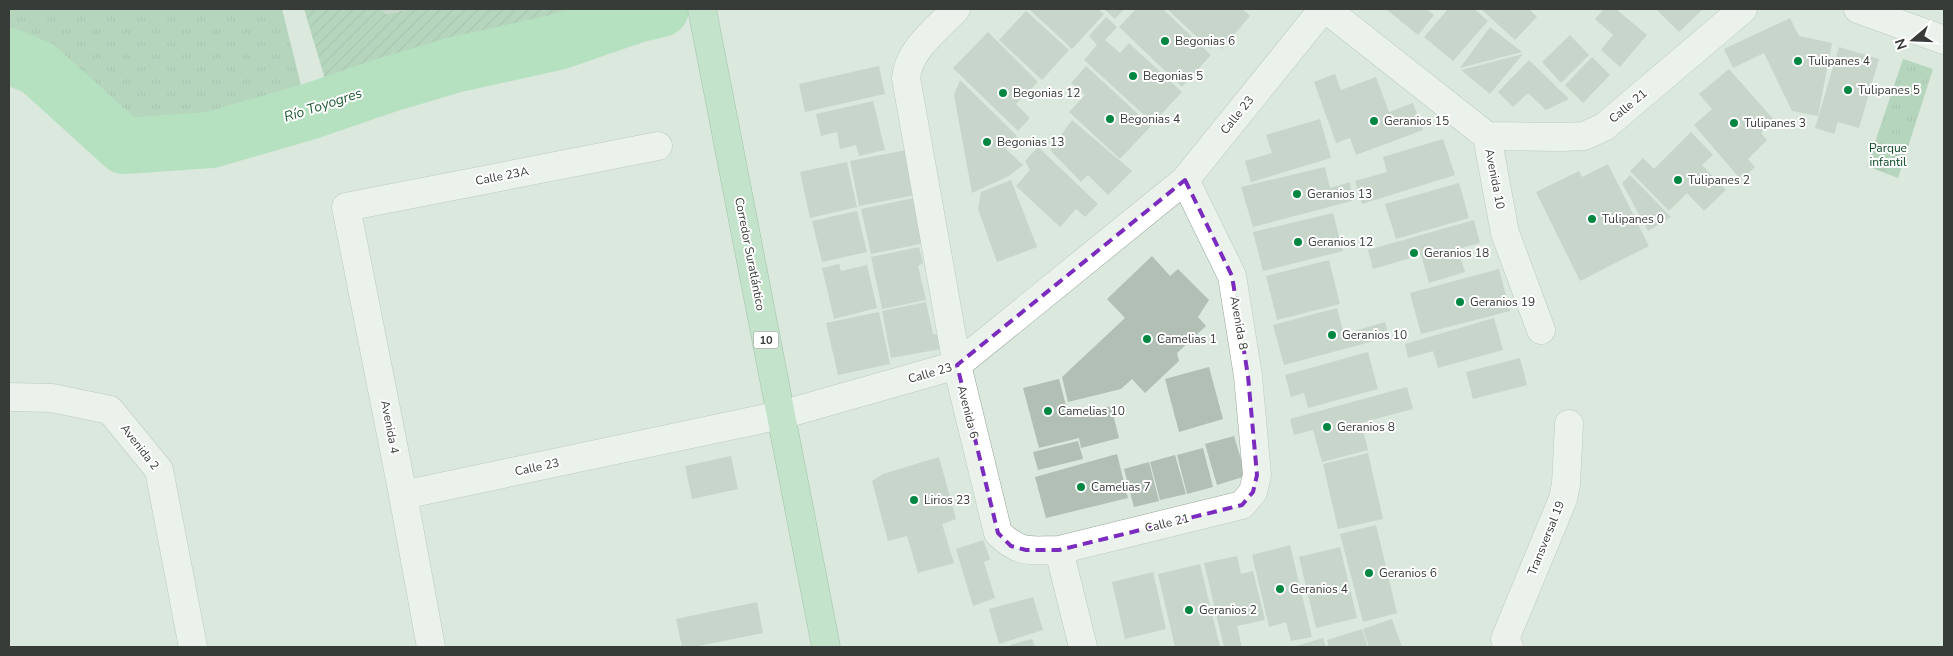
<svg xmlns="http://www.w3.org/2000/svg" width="1953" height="656" viewBox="0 0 1953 656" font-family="'Nunito Sans',sans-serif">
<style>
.grass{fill:url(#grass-tufts)}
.garden{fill:url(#garden-furrows)}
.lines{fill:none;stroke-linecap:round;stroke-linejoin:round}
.river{stroke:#88d99e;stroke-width:56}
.building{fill:#b1bfb4}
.minor-casing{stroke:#99a79c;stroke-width:29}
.major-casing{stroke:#58976b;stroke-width:29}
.minor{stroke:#fff;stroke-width:28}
.major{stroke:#a6deb6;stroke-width:28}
.marked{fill:none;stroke:#7b2cbf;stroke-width:4;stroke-dasharray:10 6;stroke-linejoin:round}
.poi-dot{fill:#028743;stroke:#fff;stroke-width:2}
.labels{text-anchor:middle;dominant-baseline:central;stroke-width:4;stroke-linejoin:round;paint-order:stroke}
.shield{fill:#fff;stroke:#737674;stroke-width:1}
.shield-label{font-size:11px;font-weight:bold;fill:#373c38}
.poi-label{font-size:12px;fill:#373c38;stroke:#fff;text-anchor:start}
.street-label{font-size:12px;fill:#373c38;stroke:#fff}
.park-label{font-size:12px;fill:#094823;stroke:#fff}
.water-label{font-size:14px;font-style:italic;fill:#215b35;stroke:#fff}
</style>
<defs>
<pattern id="grass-tufts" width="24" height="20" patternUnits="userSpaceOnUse" patternTransform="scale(1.25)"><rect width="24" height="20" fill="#88c297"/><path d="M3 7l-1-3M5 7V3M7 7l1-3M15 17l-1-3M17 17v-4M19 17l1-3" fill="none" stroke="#709f7c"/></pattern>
<pattern id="garden-furrows" width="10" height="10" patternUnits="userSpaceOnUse" patternTransform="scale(1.25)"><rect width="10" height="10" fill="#88c297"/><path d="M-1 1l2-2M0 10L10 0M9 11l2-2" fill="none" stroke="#709f7c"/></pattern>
</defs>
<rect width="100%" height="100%" fill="#dae8dd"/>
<!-- grass -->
<path class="grass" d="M9 9H282L303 93 205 120 131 128 51 53 9 35Z
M1903 59 1933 69 1898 178 1867 166Z"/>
<!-- garden -->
<path class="garden" d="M304 9H383L385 14 411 9H603L443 48 328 89Z"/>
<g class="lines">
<!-- river -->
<path class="river" d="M9 56 38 68 124 146 211 140 308 112 387 85 454 65 558 42 636 15 661 9"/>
</g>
<!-- building -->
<path class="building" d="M383 9H406L407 10 384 14Z
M1029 9H1098L1104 14 1072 49Z
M1104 9H1124L1115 19Z
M1136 9H1163L1211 55 1182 87 1119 27Z
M1167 9H1242L1250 16 1222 49 1214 43 1210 49Z
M1386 9H1426L1434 15 1418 35Z
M1448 9H1474L1488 21 1453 61 1424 37Z
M1481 9H1529L1537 17 1515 40Z
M1604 9H1616L1647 35 1620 67 1601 50 1613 35 1595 19Z
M1656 9H1703L1679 32Z
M1026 11 1069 50 1042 80 999 40Z
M1106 17 1117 27 1105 40 1120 53 1129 43 1182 92 1153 123 1084 60 1097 45 1089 36Z
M1790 18 1799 36 1832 43 1818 116 1792 111 1764 53 1733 68 1724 49Z
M1490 27 1522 52 1460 68Z
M988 32 1038 82 1016 104 1030 118 1018 131 953 68Z
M1570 35 1589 55 1561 83 1542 62Z
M1839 47 1879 59 1859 128 1838 122 1834 134 1815 128Z
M1523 54 1490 94 1461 70Z
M1592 57 1610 75 1583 103 1565 85Z
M1529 60 1569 99 1546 110 1528 93 1513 107 1498 92Z
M879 66 885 94 805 112 799 84Z
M1086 66 1151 126 1120 159 1069 112 1085 95 1071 83Z
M1729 69 1775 121 1761 133 1767 140 1748 159 1755 167 1741 180 1694 125 1712 109 1699 94Z
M1335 74 1341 90 1376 77 1389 112 1413 103 1423 130 1356 155 1350 138 1336 143 1314 82Z
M960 80 1017 136 1006 149 1023 165 1009 176 972 193 954 95Z
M873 101 885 150 859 156 856 145 840 149 837 132 821 136 816 114Z
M1320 119 1331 158 1251 182 1245 161 1272 153 1266 135Z
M1072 120 1132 171 1108 195 1088 175 1081 182 1050 150Z
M1691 132 1713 155 1702 165 1726 190 1704 211 1687 193 1669 211 1630 171 1643 158 1654 169Z
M1443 139 1455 175 1362 204 1355 181 1387 172 1383 157Z
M1038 147 1098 204 1085 217 1076 209 1060 227 1016 186 1030 170 1025 161Z
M906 150 915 195 859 206 850 161Z
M847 162 857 207 810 218 800 172Z
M1608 164 1649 246 1580 281 1536 192 1579 171 1582 177Z
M1325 167 1330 188 1350 182 1352 201 1253 227 1241 187Z
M1630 175 1671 217 1648 231 1622 183Z
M1011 180 1037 247 997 262 978 209 981 192Z
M1459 183 1469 218 1396 239 1385 204Z
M914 198 925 243 871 254 861 209Z
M857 211 867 252 822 262 812 221Z
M1333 213 1343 251 1263 271 1253 232Z
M1474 220 1480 243 1458 249 1465 272 1429 283 1421 255 1373 269 1368 250Z
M919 247 923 263 918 266 926 300 882 309 871 257Z
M1152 256 1170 276 1178 269 1209 300 1198 317 1206 326 1177 353 1179 361 1145 393 1132 379 1121 389 1068 402 1062 377 1125 318 1107 299Z
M1329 260 1340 304 1277 320 1266 276Z
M839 264 841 271 867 265 877 308 834 319 822 268Z
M1499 269 1510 311 1421 334 1410 293Z
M926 302 933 334 939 335 941 349 891 358 882 311Z
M1337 308 1344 334 1385 322 1389 337 1284 365 1273 325Z
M879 312 890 364 838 375 826 323Z
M1494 318 1503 350 1438 368 1433 351 1408 358 1405 344Z
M1368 352 1378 389 1308 408 1304 393 1291 397 1285 375Z
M1520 358 1527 385 1473 399 1466 372Z
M1209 367 1223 419 1179 432 1165 379Z
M1059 379 1069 417 1111 406 1119 438 1081 448 1079 438 1039 448 1023 388Z
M1407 387 1413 409 1361 423 1368 450 1322 462 1313 430 1294 435 1290 419Z
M1234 436 1246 476 1217 485 1205 444Z
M1078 441 1083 459 1038 470 1033 452Z
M1203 448 1213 487 1187 494 1177 455Z
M1368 453 1383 519 1338 529 1323 464Z
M1117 454 1128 498 1046 518 1035 477Z
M1175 455 1186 494 1160 500 1150 462Z
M731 456 738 489 692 499 685 466Z
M939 457 956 519 942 524 954 563 918 573 907 536 888 541 872 481 883 474Z
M1149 462 1159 501 1134 507 1124 469Z
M1376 525 1397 613 1363 622 1340 534Z
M983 540 990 559 984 562 995 598 973 606 956 549Z
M1290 545 1312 637 1291 641 1286 622 1269 627 1252 555Z
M1340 547 1357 618 1316 628 1299 557Z
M1237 556 1241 574 1253 571 1265 620 1237 626 1242 647H1224L1204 563Z
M1200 564 1220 647H1175L1158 574Z
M1153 572 1166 629 1125 639 1112 582Z
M1033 597 1043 630 999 644 989 609Z
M757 602 763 633 694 647H682L676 619Z
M1392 619 1402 647H1369L1363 629Z
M1362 629 1368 647H1329L1327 640Z
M1323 638 1326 647H1293Z
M1032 639 1035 647H1010V645Z"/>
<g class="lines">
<defs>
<path id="minor" d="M956 9C937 29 909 49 906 78L957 365 998 533C1021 555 1030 550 1059 550L1083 647
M1326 9 1487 136 1505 233 1541 330
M1858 9 1944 40
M1487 136 1562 137 1584 136 1604 127 1743 9
M9 397 52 398 110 410 159 470 193 647
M403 495 781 415 957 365 1185 180 1323 9
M1059 550 1242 505 1253 492 1257 475 1248 376 1232 276 1185 180
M431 647 403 495 346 207 658 146
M1509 647 1505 639 1563 499 1566 484 1569 424"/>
<path id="major" d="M702 9 826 647"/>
</defs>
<!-- minor casing -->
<use href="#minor" class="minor-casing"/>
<!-- major casing -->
<use href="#major" class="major-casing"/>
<!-- minor -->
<use href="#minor" class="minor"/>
<!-- major -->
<use href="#major" class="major"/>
</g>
<!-- marked area -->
<path d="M0 0H1953V656H0ZM1185 180 1232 276 1248 376 1257 475 1253 492 1242 505 1059 550H1026L1011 546 998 533 957 365Z" fill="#dae8dd" fill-opacity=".55" fill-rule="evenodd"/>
<path class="marked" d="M1185 180 1232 276 1248 376 1257 475 1253 492 1242 505 1059 550H1026L1011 546 998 533 957 365Z"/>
<!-- markers -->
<g class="poi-dot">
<circle cx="1165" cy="41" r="5"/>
<circle cx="1798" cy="61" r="5"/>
<circle cx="1133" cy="76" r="5"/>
<circle cx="1848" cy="90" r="5"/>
<circle cx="1003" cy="93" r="5"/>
<circle cx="1110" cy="119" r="5"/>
<circle cx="1374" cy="121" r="5"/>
<circle cx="1734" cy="123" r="5"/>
<circle cx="987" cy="142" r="5"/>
<circle cx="1678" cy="180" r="5"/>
<circle cx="1297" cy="194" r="5"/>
<circle cx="1592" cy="219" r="5"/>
<circle cx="1298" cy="242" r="5"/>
<circle cx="1414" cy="253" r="5"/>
<circle cx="1460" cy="302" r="5"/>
<circle cx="1332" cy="335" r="5"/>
<circle cx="1147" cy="339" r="5"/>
<circle cx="1048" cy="411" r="5"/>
<circle cx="1327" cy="427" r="5"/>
<circle cx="1081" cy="487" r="5"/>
<circle cx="914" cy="500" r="5"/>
<circle cx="1369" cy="573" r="5"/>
<circle cx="1280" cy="589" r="5"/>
<circle cx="1189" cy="610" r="5"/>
</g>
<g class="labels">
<!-- shield labels -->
<rect class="shield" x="753.5" y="331.5" width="25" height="17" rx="4"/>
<g class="shield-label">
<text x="766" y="340">10</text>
</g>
<!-- poi labels -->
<g class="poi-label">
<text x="1175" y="41">Begonias 6</text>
<text x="1808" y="61">Tulipanes 4</text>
<text x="1143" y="76">Begonias 5</text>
<text x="1858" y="90">Tulipanes 5</text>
<text x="1013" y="93">Begonias 12</text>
<text x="1120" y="119">Begonias 4</text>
<text x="1384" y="121">Geranios 15</text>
<text x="1744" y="123">Tulipanes 3</text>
<text x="997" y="142">Begonias 13</text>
<text x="1688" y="180">Tulipanes 2</text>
<text x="1307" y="194">Geranios 13</text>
<text x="1602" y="219">Tulipanes 0</text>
<text x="1308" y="242">Geranios 12</text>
<text x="1424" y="253">Geranios 18</text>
<text x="1470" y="302">Geranios 19</text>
<text x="1342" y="335">Geranios 10</text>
<text x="1157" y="339">Camelias 1</text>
<text x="1058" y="411">Camelias 10</text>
<text x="1337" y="427">Geranios 8</text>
<text x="1091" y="487">Camelias 7</text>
<text x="924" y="500">Lirios 23</text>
<text x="1379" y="573">Geranios 6</text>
<text x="1290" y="589">Geranios 4</text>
<text x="1199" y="610">Geranios 2</text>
</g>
<!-- street labels -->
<g class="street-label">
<text transform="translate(1628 106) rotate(-40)">Calle 21</text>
<text transform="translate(1237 115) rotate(-51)">Calle 23</text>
<text transform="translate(502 176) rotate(-11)">Calle 23A</text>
<text transform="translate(1495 179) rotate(79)">Avenida 10</text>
<text transform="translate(750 254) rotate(79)">Corredor Suratlántico</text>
<text transform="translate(1239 323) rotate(80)">Avenida 8</text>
<text transform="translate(930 373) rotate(-16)">Calle 23</text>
<text transform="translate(968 412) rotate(76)">Avenida 6</text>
<text transform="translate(390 427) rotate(79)">Avenida 4</text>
<text transform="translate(140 447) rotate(52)">Avenida 2</text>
<text transform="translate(537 467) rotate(-12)">Calle 23</text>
<text transform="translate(1167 523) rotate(-14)">Calle 21</text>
<text transform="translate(1546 538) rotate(-68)">Transversal 19</text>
</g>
<!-- park labels -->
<g class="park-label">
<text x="1888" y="148">Parque<tspan x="1888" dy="14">infantil</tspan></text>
</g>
<!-- water labels -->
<g class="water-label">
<text transform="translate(323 105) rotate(-18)">Río Toyogres</text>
</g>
</g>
<!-- border -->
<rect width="1953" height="656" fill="none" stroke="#373c38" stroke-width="20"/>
<!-- north arrow -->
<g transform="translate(1913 40) rotate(251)" stroke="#ffffff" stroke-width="4" paint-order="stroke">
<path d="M0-4L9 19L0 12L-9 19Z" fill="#373c38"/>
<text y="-8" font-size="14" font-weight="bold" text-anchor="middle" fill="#373c38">N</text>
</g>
</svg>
